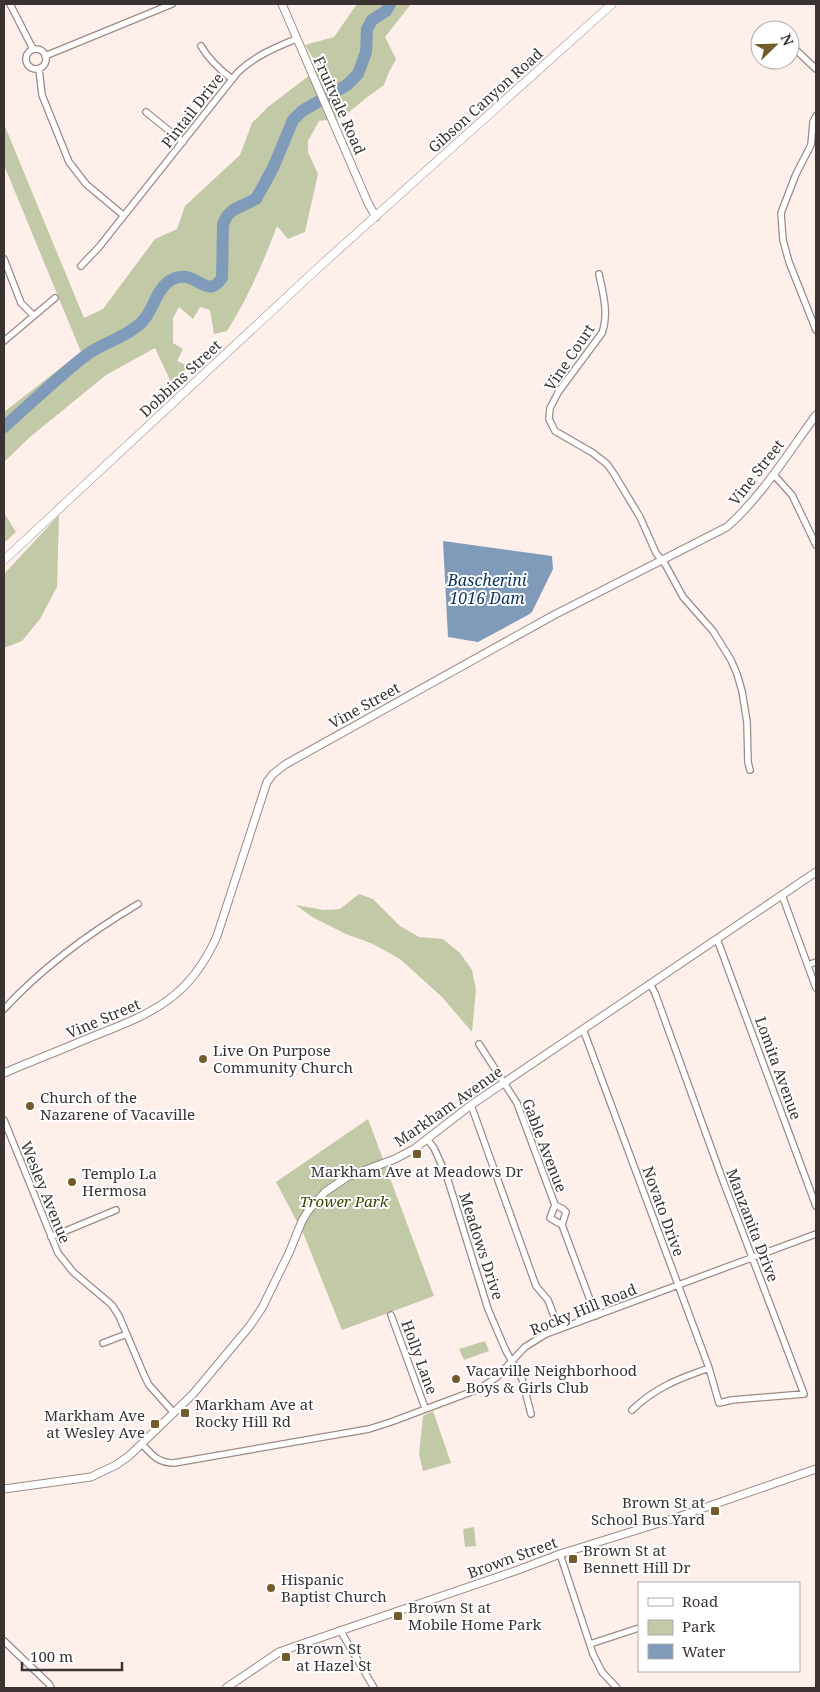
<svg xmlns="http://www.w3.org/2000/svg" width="820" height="1692" viewBox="0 0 820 1692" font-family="'Noto Serif',serif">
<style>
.green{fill:#c1c9a7}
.water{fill:#809bba}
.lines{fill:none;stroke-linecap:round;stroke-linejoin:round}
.river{stroke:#809bba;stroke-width:12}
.minor-casing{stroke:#9c8b85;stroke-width:8}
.tertiary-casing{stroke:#9c8b85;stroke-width:9}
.secondary-casing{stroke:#9c8b85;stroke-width:9}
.minor{stroke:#fff;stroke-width:5.5}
.tertiary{stroke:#fff;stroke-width:7}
.secondary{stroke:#fff;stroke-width:8}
.poi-dot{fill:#735b2b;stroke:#fff;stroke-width:2}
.labels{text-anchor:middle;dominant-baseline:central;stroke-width:4;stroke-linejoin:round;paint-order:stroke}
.street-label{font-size:15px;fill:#3b3331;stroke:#fff}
.poi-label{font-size:15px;fill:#3b3331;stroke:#fff;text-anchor:start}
.park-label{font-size:15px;font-style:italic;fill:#3a4401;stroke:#fff}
.water-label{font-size:16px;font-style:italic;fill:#09335c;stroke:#fff}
</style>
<rect width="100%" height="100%" fill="#feefea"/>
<!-- green -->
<path class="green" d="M357 4H411L385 37 396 59 388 74 384 85 366 98 342 118 319 121 308 141V152L318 174 305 232 288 239 277 226C263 263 248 298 227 331L214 334 210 310 200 307 193 319 179 307 173 318V343L183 349 177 361 188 366 179 377 176 393 155 348 106 375 30 437 4 462V412L81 352 4 165V124L84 318 103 309 155 239 177 229 185 206 240 155 252 123 268 107 319 68 305 45 334 37Z
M4 513 16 532 4 543Z
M59 515 57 587 40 619 22 641 4 648V574Z
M359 894 373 899 400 926 419 937 443 939 460 953 472 970 476 989 472 1032 442 997 400 959 373 944 346 934 312 917 296 905 324 910 340 909Z
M368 1119 434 1296 342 1330 304 1235 276 1182Z
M485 1341 489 1351 464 1360 459 1349Z
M433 1411 451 1463 423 1471 419 1454 423 1416Z
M474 1527 476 1546 465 1547 463 1529Z"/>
<!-- water -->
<path class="water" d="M443 541 552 556 553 569 532 612 528 615 478 642 448 637Z"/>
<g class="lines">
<!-- river -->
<path class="river" d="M4 427C31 403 57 378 85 356 102 343 125 338 141 323 153 312 155 292 168 282 195 263 205 303 222 278L223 224 227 216 233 210 256 199 273 168 293 120 302 111 347 85 358 74 366 52 367 29 372 20 386 11 390 4"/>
<defs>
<path id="minor" d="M10 4 33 49
M790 36 796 50 816 69
M201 46C209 60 219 69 232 79
M26 59a10 10 0 1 1 20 0a10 10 0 1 1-20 0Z
M45 56 172 4
M39 69 42 95 69 162 86 184 123 215
M146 112 183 142
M816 116 813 122 811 145 796 174 781 213 783 240 789 262 816 330
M4 259 21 303 33 315
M81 266 99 247 238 72C255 56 274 48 296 39
M599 274C603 293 609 314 602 333L559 391 550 408 549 419 555 431 593 453 607 464 614 474 640 517 656 553 665 564 683 597 713 631 731 660 737 674 742 691 747 722 748 762 750 770
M4 341 55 298
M774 475 792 495 816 545
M782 895 816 988
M717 939 816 1206
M808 965 816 962
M4 1009C43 967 89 933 138 904
M583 1029 709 1368 719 1403 732 1400 804 1394 722 1178 655 993 650 984
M479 1044 517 1103 555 1205 550 1218 562 1225
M471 1105 536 1286 548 1300 559 1329
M4 1120 58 1253 73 1272 112 1305 119 1316 144 1375 149 1385 174 1413
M427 1139 434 1148 447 1177 488 1309 506 1351 522 1379 531 1414
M555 1205 563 1209 566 1212 562 1225 596 1316
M51 1237 116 1210
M391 1315 425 1408
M103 1343 127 1334
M632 1410C656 1387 678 1379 709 1368
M142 1444C152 1455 158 1463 174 1463L369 1429 391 1422 479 1389 497 1377 525 1347 546 1334 816 1234
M560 1554 593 1654 602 1672 617 1688
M340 1630 374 1688
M4 1641 49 1684 51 1688
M590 1644 639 1628"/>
<path id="tertiary" d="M282 4 368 203 376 217
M4 1073C32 1061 61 1050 89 1038 150 1014 189 1000 217 936L267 782 273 774 286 764 554 615 727 527C763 495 788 453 816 415
M4 1489 91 1477 116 1465 129 1456 193 1394 249 1327 262 1308 289 1253 302 1221 308 1211 325 1192 347 1177 395 1159 414 1149 471 1105 816 872
M226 1688 279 1652 296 1646 518 1570 560 1554 669 1520 816 1469"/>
<path id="secondary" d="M4 560 319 267 612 4"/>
</defs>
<!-- minor casing -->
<use href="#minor" class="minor-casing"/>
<!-- tertiary casing -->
<use href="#tertiary" class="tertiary-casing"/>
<!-- secondary casing -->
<use href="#secondary" class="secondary-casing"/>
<!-- minor -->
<use href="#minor" class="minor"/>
<!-- tertiary -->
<use href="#tertiary" class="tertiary"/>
<!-- secondary -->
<use href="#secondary" class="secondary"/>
</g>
<!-- markers -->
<g class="poi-dot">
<circle cx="203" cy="1059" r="5"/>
<circle cx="30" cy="1106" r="5"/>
<rect x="412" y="1149" width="10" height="10" rx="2.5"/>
<circle cx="72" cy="1182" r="5"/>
<circle cx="456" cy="1379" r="5"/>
<rect x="180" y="1408" width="10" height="10" rx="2.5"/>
<rect x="150" y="1419" width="10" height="10" rx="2.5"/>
<rect x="710" y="1506" width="10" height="10" rx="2.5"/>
<rect x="568" y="1554" width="10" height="10" rx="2.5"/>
<circle cx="271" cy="1588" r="5"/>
<rect x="393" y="1611" width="10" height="10" rx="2.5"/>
<rect x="281" y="1652" width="10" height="10" rx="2.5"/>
</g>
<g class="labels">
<!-- street labels -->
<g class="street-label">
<text transform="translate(485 100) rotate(-42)">Gibson Canyon Road</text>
<text transform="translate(340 105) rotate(66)">Fruitvale Road</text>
<text transform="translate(192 110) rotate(-52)">Pintail Drive</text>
<text transform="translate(569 357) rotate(-56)">Vine Court</text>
<text transform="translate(180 378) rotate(-43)">Dobbins Street</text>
<text transform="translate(756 472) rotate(-52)">Vine Street</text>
<text transform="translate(364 705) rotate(-29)">Vine Street</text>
<text transform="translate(103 1018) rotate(-23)">Vine Street</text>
<text transform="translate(779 1068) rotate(70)">Lomita Avenue</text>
<text transform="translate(448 1106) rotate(-35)">Markham Avenue</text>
<text transform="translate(545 1145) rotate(69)">Gable Avenue</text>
<text transform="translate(46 1192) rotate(68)">Wesley Avenue</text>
<text transform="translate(664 1211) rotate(70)">Novato Drive</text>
<text transform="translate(753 1225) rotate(69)">Manzanita Drive</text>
<text transform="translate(482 1246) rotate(72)">Meadows Drive</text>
<text transform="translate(583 1309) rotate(-22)">Rocky Hill Road</text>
<text transform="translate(420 1357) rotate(70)">Holly Lane</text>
<text transform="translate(512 1557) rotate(-20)">Brown Street</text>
</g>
<!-- poi labels -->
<g class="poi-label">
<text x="213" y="1050">Live On Purpose<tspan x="213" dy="17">Community Church</tspan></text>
<text x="40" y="1097">Church of the<tspan x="40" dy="17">Nazarene of Vacaville</tspan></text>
<text x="417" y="1171" text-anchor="middle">Markham Ave at Meadows Dr</text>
<text x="82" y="1173">Templo La<tspan x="82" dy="17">Hermosa</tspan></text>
<text x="466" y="1370">Vacaville Neighborhood<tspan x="466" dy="17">Boys &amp; Girls Club</tspan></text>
<text x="195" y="1404">Markham Ave at<tspan x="195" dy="17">Rocky Hill Rd</tspan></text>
<text x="145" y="1415" text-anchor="end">Markham Ave<tspan x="145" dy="17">at Wesley Ave</tspan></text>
<text x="705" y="1502" text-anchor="end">Brown St at<tspan x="705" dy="17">School Bus Yard</tspan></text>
<text x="583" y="1550">Brown St at<tspan x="583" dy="17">Bennett Hill Dr</tspan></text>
<text x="281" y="1579">Hispanic<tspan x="281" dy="17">Baptist Church</tspan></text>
<text x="408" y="1607">Brown St at<tspan x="408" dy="17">Mobile Home Park</tspan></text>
<text x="296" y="1648">Brown St<tspan x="296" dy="17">at Hazel St</tspan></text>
</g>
<!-- park labels -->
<g class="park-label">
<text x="344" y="1201">Trower Park</text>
</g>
<!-- water labels -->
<g class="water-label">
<text x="487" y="580">Bascherini<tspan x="487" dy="18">1016 Dam</tspan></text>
</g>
</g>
<!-- border -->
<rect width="820" height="1692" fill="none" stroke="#3b3331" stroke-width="10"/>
<!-- legend -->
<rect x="638" y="1582" width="162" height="90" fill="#ffffff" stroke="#b1adad"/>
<rect x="648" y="1598" width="25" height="8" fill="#ffffff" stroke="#b1adad"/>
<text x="682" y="1607" font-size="15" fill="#3b3331">Road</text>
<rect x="648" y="1620" width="25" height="15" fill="#c1c9a7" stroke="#b1adad"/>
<text x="682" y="1632" font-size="15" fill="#3b3331">Park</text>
<rect x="648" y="1644" width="25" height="15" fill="#809bba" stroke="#b1adad"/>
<text x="682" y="1657" font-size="15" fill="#3b3331">Water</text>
<!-- north arrow -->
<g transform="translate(775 45) rotate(67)"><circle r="24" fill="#ffffff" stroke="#b1adad"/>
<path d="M0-4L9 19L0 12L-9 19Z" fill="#735b2b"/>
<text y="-8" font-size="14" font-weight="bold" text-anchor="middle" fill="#3b3331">N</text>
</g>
<!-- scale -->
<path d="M22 1662v8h100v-8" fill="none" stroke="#3b3331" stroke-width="2.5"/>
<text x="30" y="1662" font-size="15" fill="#3b3331" stroke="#ffffff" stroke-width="4" paint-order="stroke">100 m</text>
</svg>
